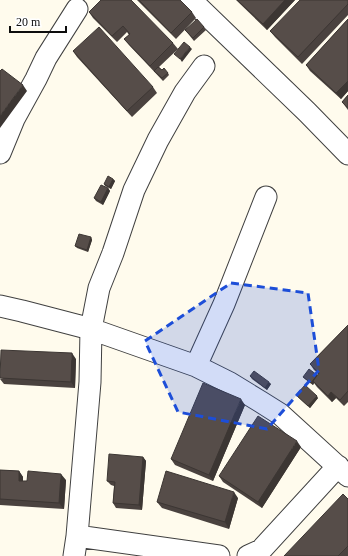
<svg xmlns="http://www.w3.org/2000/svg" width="348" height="556" viewBox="0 0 348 556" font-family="'Times New Roman',serif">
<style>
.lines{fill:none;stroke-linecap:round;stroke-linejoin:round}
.street-casing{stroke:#404040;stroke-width:23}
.street{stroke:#fff;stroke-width:21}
.wall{fill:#4a423f}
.shaded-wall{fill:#3c3633}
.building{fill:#564d49;stroke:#3c3633}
.marked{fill:#1d4ed8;fill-opacity:0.2;stroke:#1d4ed8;stroke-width:3;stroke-dasharray:8 5;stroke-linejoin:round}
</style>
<rect width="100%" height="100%" fill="#fffbed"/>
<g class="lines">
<defs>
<path id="street" d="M191 0 307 112 348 154
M204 66 185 92 158 140 134 190 113 253 99 288 91 329 90 382 77 536 219 556
M0 153 14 119 36 79 46 58 77 9
M0 306 22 311 91 329 196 366 230 383 261 402 280 414 302 434 348 476
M196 366 224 304 266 197
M74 556 77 536
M248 556 261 550 338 466"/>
</defs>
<!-- street casing -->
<use href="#street" class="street-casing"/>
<!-- street -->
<use href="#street" class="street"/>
</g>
<!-- wall -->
<path class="wall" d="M137 0H180L192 12 196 18 176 39Z
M236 0H295L267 30Z
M348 0V15L302 64 275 37 270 31Z
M89 12 173 43 178 49 159 67 162 70 168 73 169 75 163 81 129 45 124 39 129 35 127 32 117 42 93 18Z
M348 19V91L341 99 310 71 306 65Z
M204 27 206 30 194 41 185 30Z
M73 51 153 87 157 93 132 117 77 57Z
M348 95V110L342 102Z
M113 179 115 181 111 189 105 186 104 184Z
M108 188 110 191 103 205 96 201 94 198Z
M91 237 92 240 88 252 77 248 75 246Z
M348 325V402L344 406 336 398 332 402 317 387 314 383 313 385 305 379 303 377 317 375V376L319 374 314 370 310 364Z
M76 359 75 388 4 384 0 379Z
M250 376 271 384 267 390 252 379Z
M296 395 318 398 310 408 298 397Z
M245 405 213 481 175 465 171 459Z
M301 447 262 508 223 482 219 476Z
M143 457 146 461 142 510 116 508 113 503 114 486 111 485 107 481Z
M0 470 19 471 23 477V481L66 480 64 509 0 505Z
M238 498 229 529 162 508 157 502Z
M348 499V556H284Z"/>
<!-- shaded-wall -->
<path class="shaded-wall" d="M285 0H295L267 30 263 24Z
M190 47 192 49 182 62 180 59Z
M348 81V91L341 99 336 93Z
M23 85 27 91 0 128V116Z
M113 179 115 181 111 189 109 187Z
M108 188 110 191 103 205 101 202Z
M91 237 92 240 88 252 87 250Z
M72 353 76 359 75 388 71 382Z
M313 381 314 383 313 385 311 383Z
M269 382 271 384 267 390 265 388Z
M331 392 336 398 332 402 328 396Z
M317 396 318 398 310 408 308 406Z
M241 399 245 405 213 481 209 475Z
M297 441 301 447 262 508 258 502Z
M143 457 146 461 142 510 139 505Z
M19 471 23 477V487L19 481Z
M61 474 66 480 64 509 59 503Z
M234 492 238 498 229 529 225 522Z"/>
<!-- building -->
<path class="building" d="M101 0H131L173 43 150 66 124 39 130 34 123 26 112 36 89 12Z
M139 0H180L192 12 171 33Z
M237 0H285L263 24Z
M300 0H348V4L298 57 270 31Z
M197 19 204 27 193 38 185 30Z
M348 19V81L336 93 306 65Z
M99 27 153 87 127 111 73 51Z
M184 42 190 47 180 59 174 54Z
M158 67 162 70 164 68 168 73 162 78 154 71Z
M2 69 23 85 0 116V71Z
M348 95V108L342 102Z
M108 176 113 179 109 187 104 184Z
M101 185 108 188 101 202 94 198Z
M79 234 91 237 87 250 75 246Z
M348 325V391L340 400 331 392 328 396 313 381 319 373 310 364Z
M1 350 72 353 71 382 0 378Z
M309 369 317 375 311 383 303 377Z
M254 371 269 382 265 388 250 376Z
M203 383 241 399 209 475 171 459Z
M305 385 317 396 308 406 296 395Z
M258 416 297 441 258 502 219 476Z
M109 454 143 457 139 505 113 503 115 482 107 481Z
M0 470 19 471V481H27L28 471 61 474 59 503 0 499Z
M166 471 234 492 225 522 157 502Z
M343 494 348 499V546L338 556H284Z"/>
<!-- marked area -->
<path class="marked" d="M231 283 308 293 319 370 267 429 178 412 145 341Z"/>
<!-- scale -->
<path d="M10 26v6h56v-6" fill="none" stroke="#0d0d0d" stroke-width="2"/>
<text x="16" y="26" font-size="12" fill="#0d0d0d" stroke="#ffffff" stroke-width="3" paint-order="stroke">20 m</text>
</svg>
